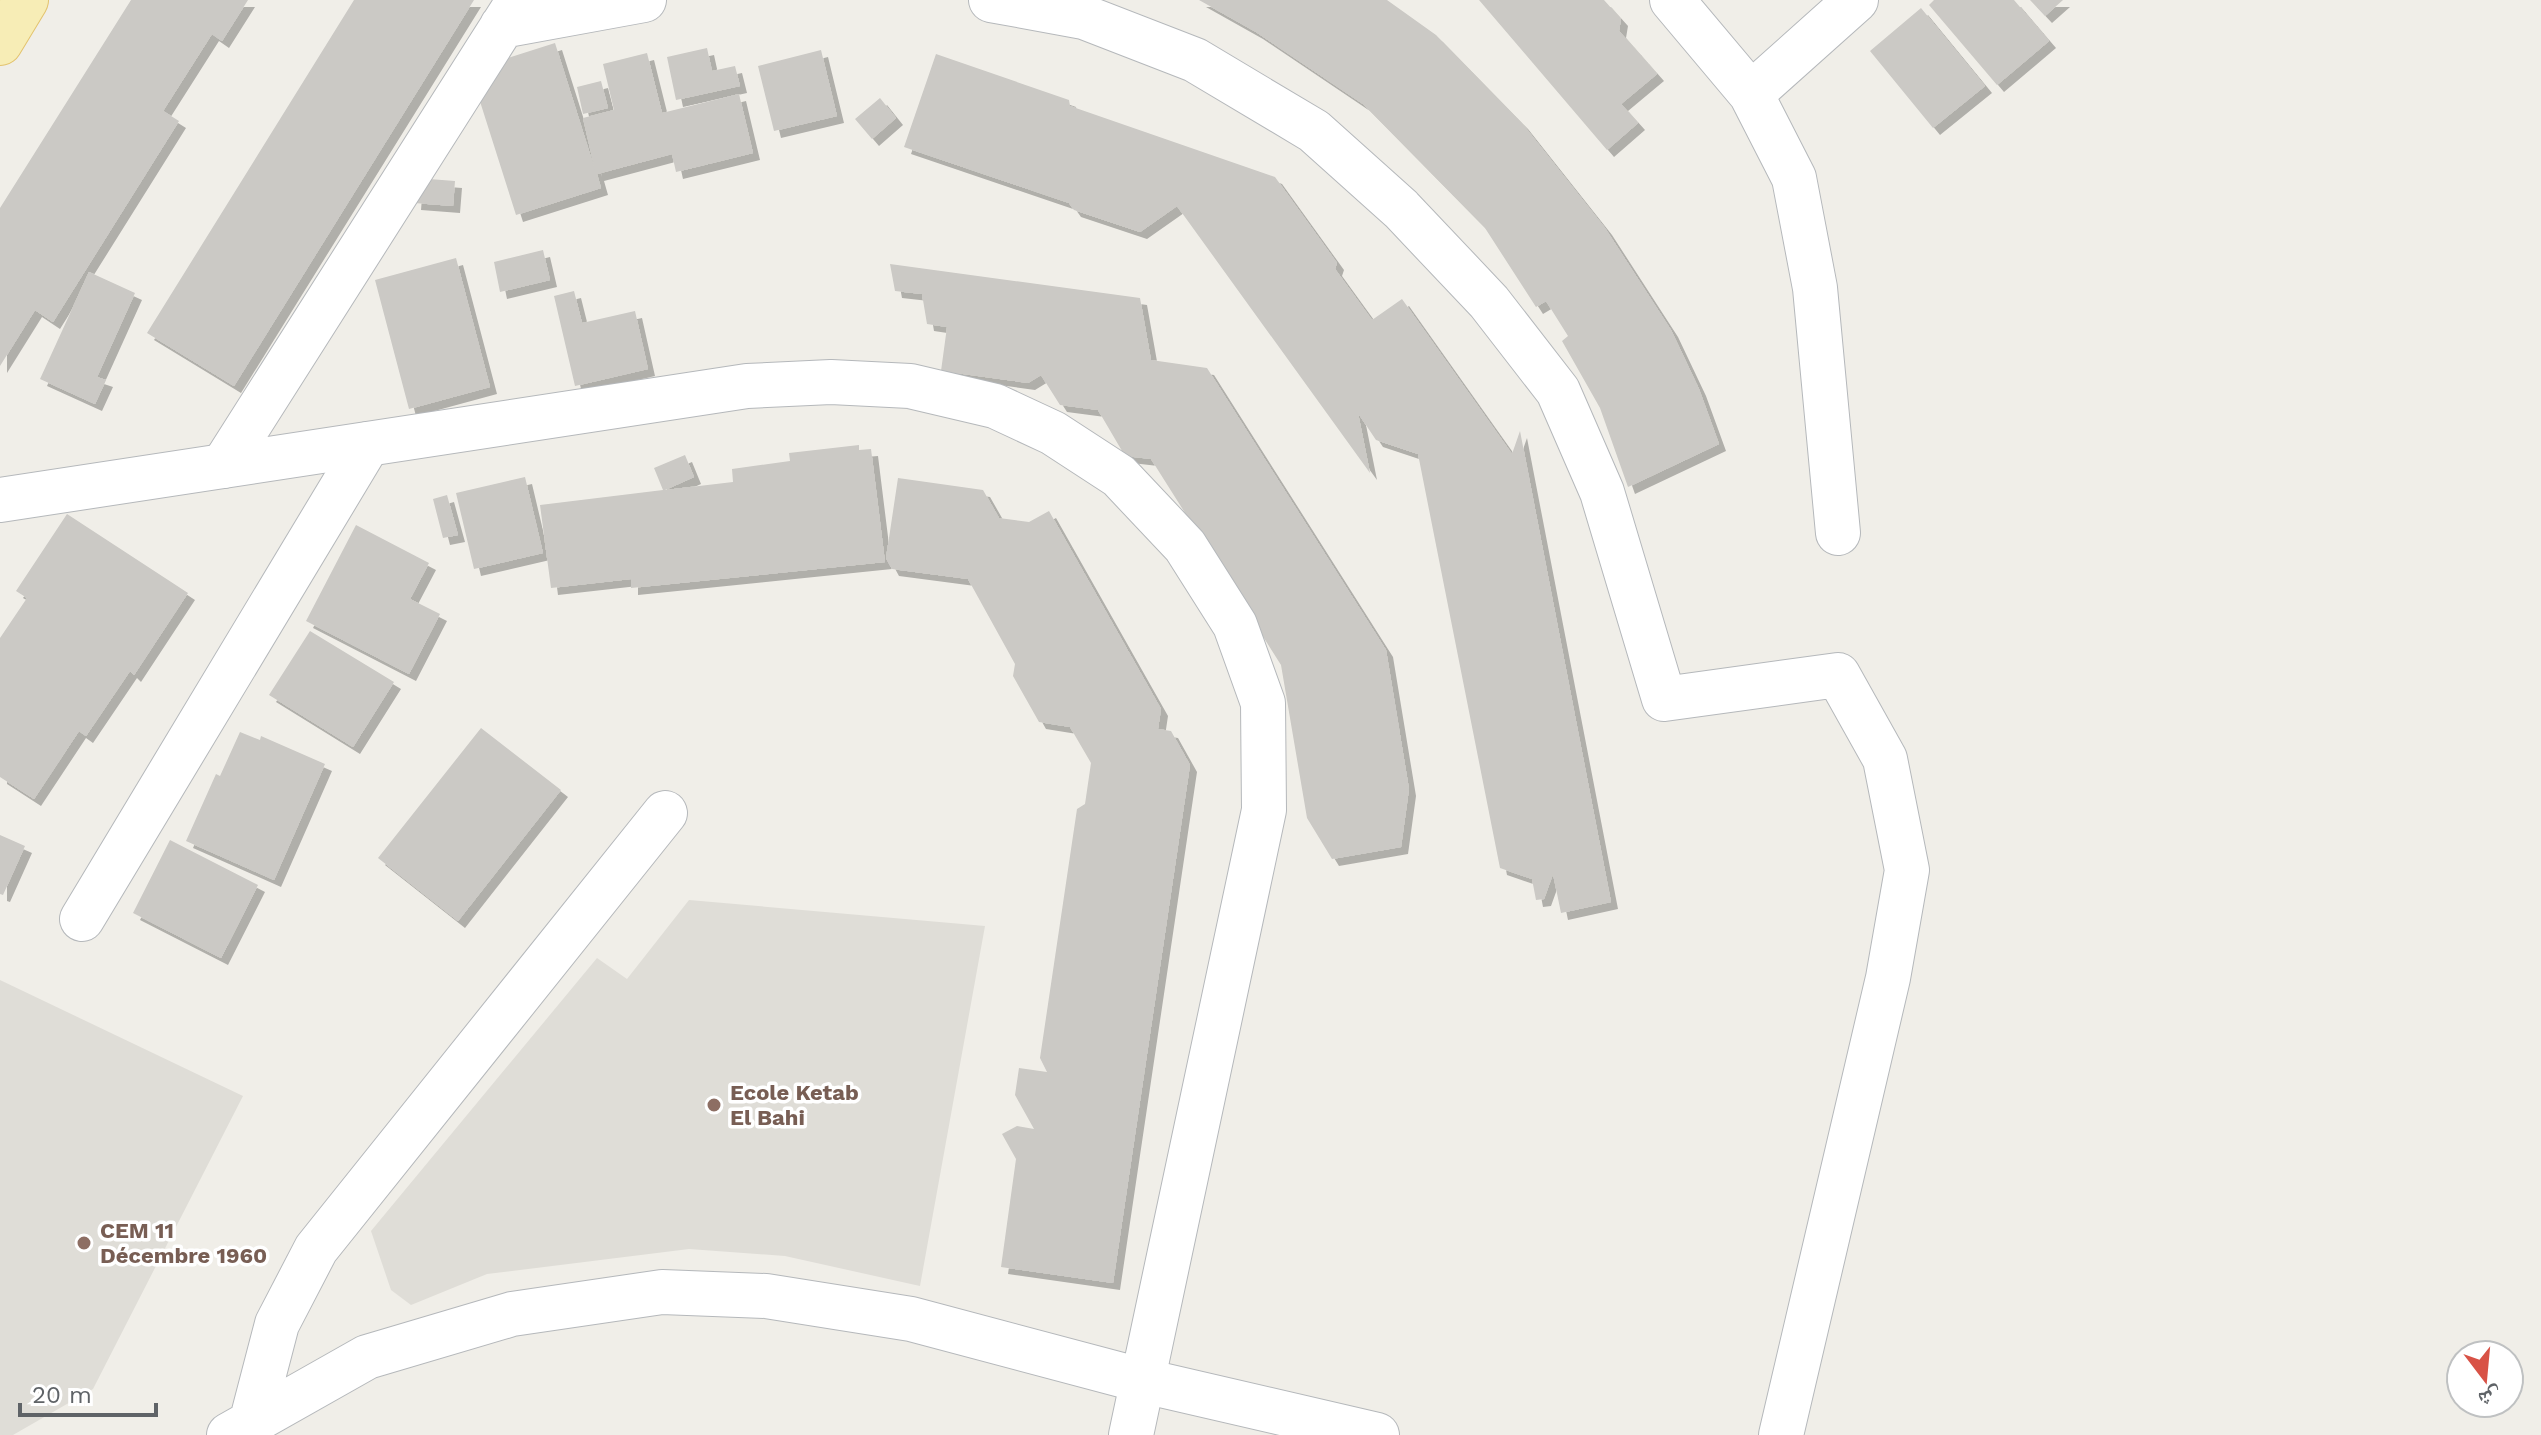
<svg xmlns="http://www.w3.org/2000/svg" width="2541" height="1435" viewBox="0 0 2541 1435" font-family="'Work Sans','Noto Naskh Arabic',sans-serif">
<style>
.education{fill:#dfddd7}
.building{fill:#cbc9c5;filter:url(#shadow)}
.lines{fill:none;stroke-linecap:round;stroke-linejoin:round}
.minor-casing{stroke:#b5b8bb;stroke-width:46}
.tertiary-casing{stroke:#b5b8bb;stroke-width:46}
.primary-casing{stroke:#e3c36e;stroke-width:46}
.minor{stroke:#fff;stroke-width:44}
.tertiary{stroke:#fff;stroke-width:44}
.primary{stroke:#f7edb6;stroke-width:44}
.education-dot{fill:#8d6e63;stroke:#fff;stroke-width:3}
.labels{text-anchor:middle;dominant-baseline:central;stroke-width:7;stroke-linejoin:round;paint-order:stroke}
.education-label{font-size:22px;font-weight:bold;fill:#785e54;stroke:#fff;text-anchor:start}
</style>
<defs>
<filter id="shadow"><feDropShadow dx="7" dy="7" stdDeviation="0" flood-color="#0004"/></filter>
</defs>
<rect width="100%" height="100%" fill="#f0eee8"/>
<!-- education -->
<path class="education" d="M689 900 985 926 920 1286 785 1256 689 1249 487 1274 411 1305 391 1290 371 1231 597 958 627 979Z
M0 980 243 1096 93 1389 13 1435H0Z"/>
<!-- building -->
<path class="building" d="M131 0H248L222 41 212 34 163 111 179 121 53 322 35 310 0 366V208Z
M354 0H474L234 386 147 333Z
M1199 0H1387L1436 35 1521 122 1605 228 1671 330 1699 389 1719 444 1628 487 1600 408 1562 341 1568 336 1546 301 1536 307 1485 228 1363 104 1256 32Z
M1479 0H1604L1621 19 1619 31 1657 74 1621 104 1638 123 1607 150Z
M1934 0H2014L2049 41 1997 85 1929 5Z
M2030 0H2063L2045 16Z
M1921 8 1985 86 1933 128 1870 51Z
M555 43 595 170 583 118 614 110 603 64 647 53 662 113 739 94 753 153 676 172 672 154 597 174 601 188 516 215 470 70Z
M707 48 712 71 735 66 740 86 676 100 667 57Z
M821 50 837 116 774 131 758 66Z
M936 54 1069 100 1070 106 1275 177 1337 263 1335 269 1372 320 1402 299 1512 454 1520 431 1611 902 1561 913 1553 874 1544 899 1536 900 1532 879 1500 868 1418 454 1376 440 1358 413 1370 473 1177 206 1140 232 1074 210 1069 203 904 147Z
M601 81 608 108 583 114 577 87Z
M880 98 896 118 872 139 855 119Z
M416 178 455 181 453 206 414 203Z
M543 250 550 280 500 292 494 262Z
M456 258 490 387 409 409 375 280Z
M890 264 1140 298 1151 360 1207 368 1386 650 1409 789 1401 847 1332 859 1307 818 1281 665 1151 459 1125 456 1098 410 1060 405 1041 375 1028 383 941 371 947 327 927 324 922 294 895 291Z
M89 272 135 293 97 377 106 380 95 404 40 379Z
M574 291 582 323 635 311 648 369 575 386 554 296Z
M859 445V450L871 449 885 562 631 588V579L551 588 540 505 663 490 654 468 685 455 694 477 665 490 733 482 732 469 790 461 789 453Z
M525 477 543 553 474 569 456 493Z
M898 478 983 490 999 518 1029 522 1049 511 1161 709 1158 729 1171 731 1190 765 1113 1283 1001 1267 1016 1159 1002 1134 1017 1126 1034 1129 1015 1095 1019 1068 1047 1072 1040 1058 1077 809 1085 804 1091 763 1070 727 1039 722 1013 676 1015 664 968 579 892 569 886 558Z
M447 495 458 535 443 538 433 499Z
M67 514 188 593 134 675 130 671 86 736 79 731 34 799 0 777V638L27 598 16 591Z
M356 525 429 563 410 599 440 614 409 674 306 621Z
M310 631 394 682 353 747 269 695Z
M481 728 561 790 458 921 378 858Z
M240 732 260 740 261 736 325 764 274 880 186 841 216 774 220 776Z
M0 835 25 846 3 895 0 894Z
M170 840 258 885 221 958 133 913Z"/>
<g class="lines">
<defs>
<path id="minor" d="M991 0 1084 17 1195 60 1314 131 1401 209 1489 302 1558 391 1602 492 1664 699 1838 675 1885 759 1907 870 1888 978 1781 1435
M1672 0 1751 94 1856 0
M502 26 644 0
M1751 94 1794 178 1815 288 1838 533
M223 466 519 0
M82 919 368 444
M229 1435 367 1357 512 1314 662 1292 766 1296 911 1319 1144 1381 1377 1435
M248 1435 277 1324 316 1249 665 813"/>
<path id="tertiary" d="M0 500 747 386 831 382 910 386 995 406 1053 433 1119 476 1185 546 1235 625 1263 703 1264 810 1131 1435"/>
<path id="primary" d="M0 43 26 0"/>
</defs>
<!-- minor casing -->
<use href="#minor" class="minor-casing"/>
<!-- tertiary casing -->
<use href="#tertiary" class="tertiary-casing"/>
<!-- primary casing -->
<use href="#primary" class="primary-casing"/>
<!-- minor -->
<use href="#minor" class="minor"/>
<!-- tertiary -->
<use href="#tertiary" class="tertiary"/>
<!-- primary -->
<use href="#primary" class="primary"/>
</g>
<!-- markers -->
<g class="education-dot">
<circle cx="714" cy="1105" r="8"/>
<circle cx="84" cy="1243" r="8"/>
</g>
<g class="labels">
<!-- education labels -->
<g class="education-label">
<text x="730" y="1092">Ecole Ketab<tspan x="730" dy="25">El Bahi</tspan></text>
<text x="100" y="1230">CEM 11<tspan x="100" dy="25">Décembre 1960</tspan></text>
</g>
</g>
<!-- north arrow -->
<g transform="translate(2485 1379) rotate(164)"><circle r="38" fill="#ffffff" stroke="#bfc1c2" stroke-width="2"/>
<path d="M0-6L14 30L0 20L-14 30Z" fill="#d85246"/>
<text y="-12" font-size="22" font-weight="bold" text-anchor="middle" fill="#5f6367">ش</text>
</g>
<!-- scale -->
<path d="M20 1403v12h136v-12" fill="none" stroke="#5f6367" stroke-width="4"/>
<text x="32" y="1403" font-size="24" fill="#5f6367" stroke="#ffffff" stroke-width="6" paint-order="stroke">20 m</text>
</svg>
